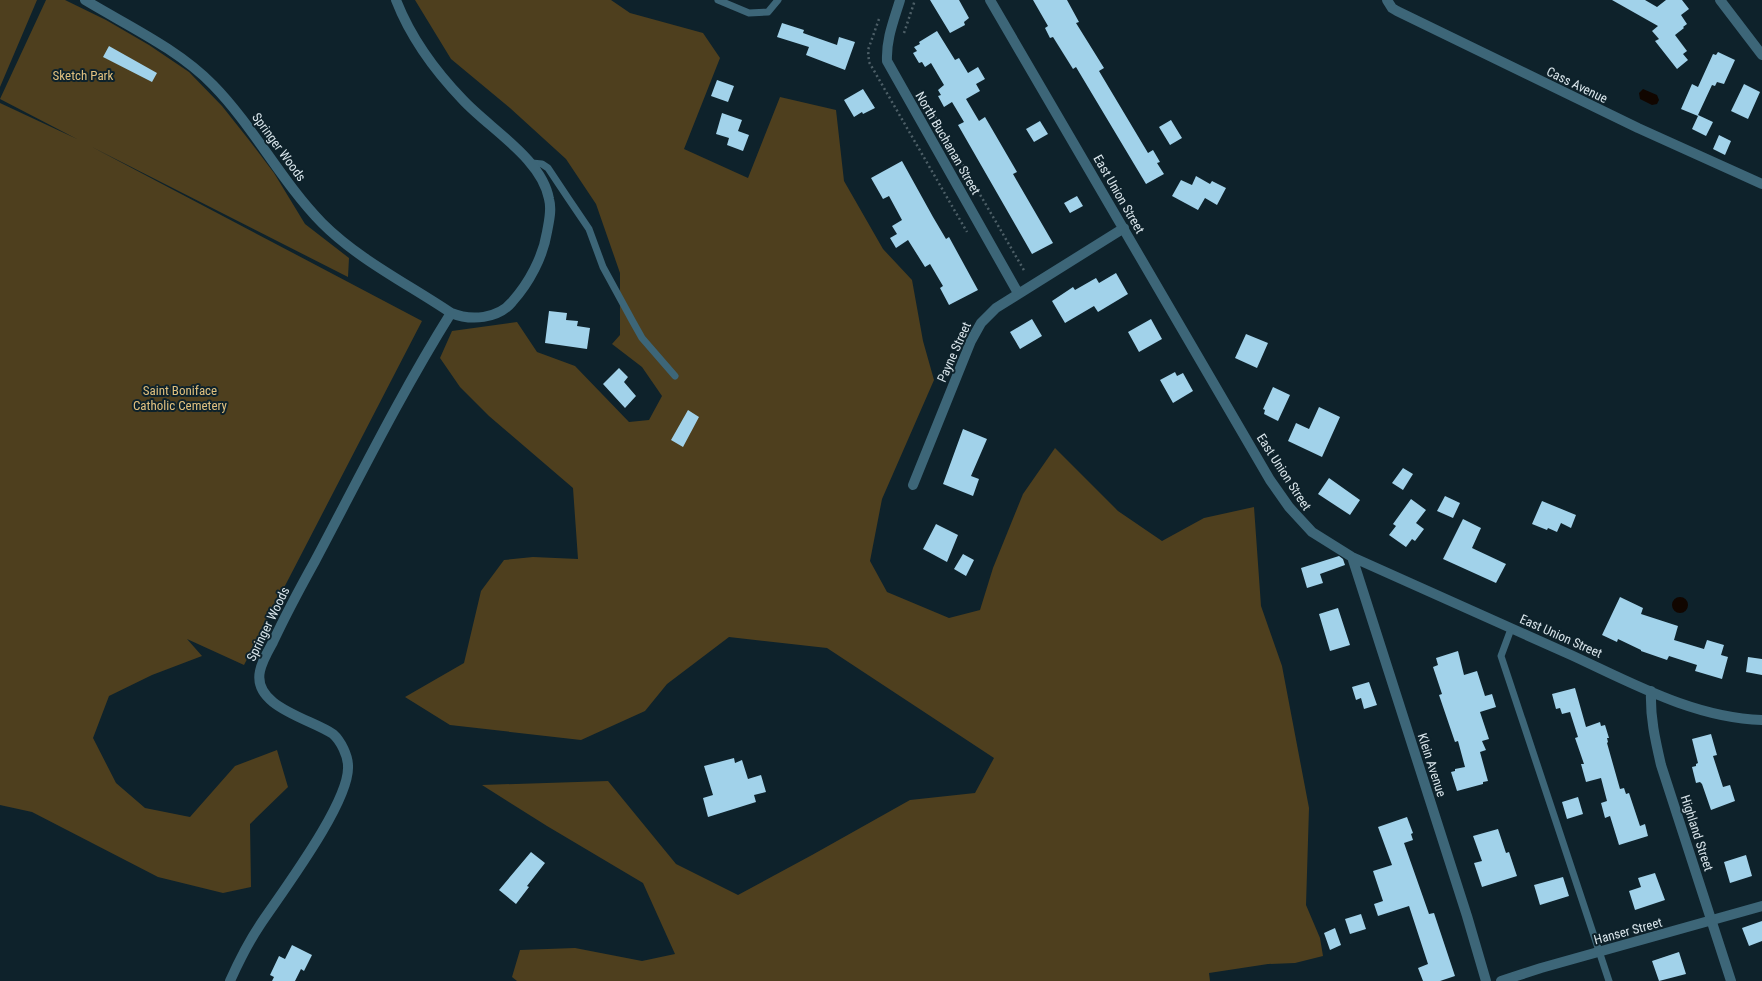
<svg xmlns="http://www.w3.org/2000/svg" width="1762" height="981" viewBox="0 0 1762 981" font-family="'Roboto Condensed',sans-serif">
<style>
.green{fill:#4e3f1e}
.water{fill:#110600}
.building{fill:#a1d2ea}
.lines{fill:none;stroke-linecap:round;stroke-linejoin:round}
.path{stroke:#4d5f67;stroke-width:2.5;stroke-dasharray:2 3;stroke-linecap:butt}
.lane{stroke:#3d6678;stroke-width:7}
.street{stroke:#3d6678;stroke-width:10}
.labels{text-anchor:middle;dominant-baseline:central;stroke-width:4;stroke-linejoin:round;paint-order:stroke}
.park-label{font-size:13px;fill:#e0c07f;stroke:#0e222b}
.street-label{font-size:13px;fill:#d9e5eb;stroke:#0e222b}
</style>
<rect width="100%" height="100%" fill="#0e222b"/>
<!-- green -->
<path class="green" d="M0 0H37L0 87Z
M46 0H65L106 20 149 45 189 72 222 106 249 140 274 173 305 224 349 258 348 277 92 147 422 321 244 665 187 639 202 656 152 675 109 696 93 738 116 783 145 808 190 817 235 766 277 750 288 787 250 824 251 887 223 893 158 877 32 812 0 805V103L77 139 0 99Z
M415 0H611L630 13 703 33 720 58 684 149 748 178 780 97 836 110 844 181 883 249 912 280 923 341 934 380 882 499 870 561 887 592 949 618 980 610 993 568 1023 494 1055 448 1118 511 1162 541 1204 518 1254 507 1261 606 1282 666 1309 808 1306 905 1320 938 1323 956 1295 963 1268 964 1209 973 1210 981H517L512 977 520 950 575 948 642 961 675 954 643 883 547 826 482 785 608 781 676 864 738 895 812 855 910 800 975 793 994 758 827 648 729 637 667 684 645 711 581 740 450 725 405 697 464 663 481 591 504 560 533 557 578 559 573 488 489 416 460 387 440 358 452 331 517 322 537 352 575 366 629 422 649 420 662 396 642 367 612 344 620 335V273L596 204 566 159 510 108 451 59Z"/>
<!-- water -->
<path class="water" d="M1643 89 1657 95 1659 100 1657 104 1652 105 1640 99 1639 93Z
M1672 605a8 8 0 1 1 16 0a8 8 0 1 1-16 0Z"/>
<!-- building -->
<path class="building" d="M930 0H959L969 18 964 22 965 25 950 33Z
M1033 0H1067L1079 22 1076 23 1104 68 1099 71 1148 153 1153 150 1160 162 1157 163 1164 174 1146 184 1076 67 1073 69 1053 37 1050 38 1045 28 1048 26Z
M1612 0H1645L1657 7 1666 0H1682L1689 9 1681 15 1687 24 1683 27 1684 28 1675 35 1687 51 1683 54 1688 60 1677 69 1655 41 1659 39 1652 31 1658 26Z
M782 23 804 30 803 33 837 45 839 37 855 42 845 70 806 55 809 47 777 37Z
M937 31 955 60 959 58 968 73 978 67 985 79 976 84 980 91 966 99 979 121 985 117 1017 172 1013 174 1053 243 1032 254 958 125 964 122 952 102 944 107 938 96 941 95 938 90 944 85 931 63 925 67 922 62 919 63 913 53 917 51 914 47 920 44 919 42Z
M109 46 157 73 152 82 103 57Z
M1718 52 1735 60 1724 84 1717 82 1715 86 1712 85 1698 115 1713 122 1706 136 1692 129 1698 116 1681 109 1692 84 1698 87 1713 54 1716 55Z
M717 80 734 86 728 102 711 96Z
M1744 84 1760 92 1748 119 1731 111Z
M863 89 875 108 863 114 862 112 854 117 844 100Z
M722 113 742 120 738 131 749 135 743 151 727 145 729 138 716 134Z
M1171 120 1182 138 1170 145 1159 127Z
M1040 121 1048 134 1034 142 1026 129Z
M1719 135 1731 141 1725 155 1713 149Z
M902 161 933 217 946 239 949 237 978 290 949 305 940 288 943 286 930 264 925 267 908 240 896 248 890 238 897 234 892 226 902 220 889 196 883 199 871 178Z
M1196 176 1210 184 1212 181 1226 188 1217 205 1205 198 1198 210 1172 196 1181 180 1192 185Z
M1077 196 1083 206 1070 213 1064 203Z
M1116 273 1128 294 1098 312 1094 306 1065 323 1052 301 1073 287 1075 290 1096 278 1099 283Z
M549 311 567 313 566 320 578 321 577 326 590 328 587 349 545 343Z
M1032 319 1042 336 1020 349 1010 332Z
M1151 319 1162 339 1139 352 1128 332Z
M1246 334 1268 343 1257 368 1235 358Z
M619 368 628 377 624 382 636 396 625 408 603 384Z
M1175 372 1177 376 1183 373 1193 391 1173 403 1160 380Z
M1273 387 1290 395 1278 421 1264 414 1265 410 1263 409Z
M1319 407 1340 417 1322 457 1288 441 1296 423 1309 429Z
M688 410 699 417 683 447 671 440Z
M963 429 987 439 971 476 979 479 973 496 943 484Z
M1403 468 1413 474 1403 490 1392 483Z
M1329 478 1360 500 1350 515 1318 494Z
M1445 496 1460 503 1453 518 1437 511Z
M1411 499 1426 510 1416 523 1424 529 1415 541 1412 539 1406 547 1389 535 1396 526 1393 524Z
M1542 501 1576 515 1571 528 1561 523 1557 532 1548 528 1547 530 1532 524Z
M1463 519 1481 528 1472 548 1506 564 1496 583 1443 559Z
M936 524 958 535 947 562 923 549Z
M963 554 974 560 966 576 954 569Z
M1339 556 1343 559 1345 565 1320 574 1323 583 1307 588 1301 568Z
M1620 597 1643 608 1641 614 1678 626 1674 640 1704 649 1707 640 1724 645 1721 655 1728 657 1722 679 1695 671 1697 665 1669 656 1667 660 1641 651V650L1618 639 1617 642 1602 635Z
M1338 608 1350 645 1330 651 1319 614Z
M1458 651 1464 675 1477 671 1485 696 1492 694 1496 707 1480 712 1489 739 1482 741 1486 750 1480 752 1488 781 1483 782V784L1457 791 1451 772 1455 771V769L1465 767 1458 741 1455 742 1439 695 1442 694 1433 667 1438 665 1436 658Z
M1748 657 1762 659V675L1746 672Z
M1369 682 1377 705 1364 709 1361 698 1356 700 1352 687Z
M1575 688 1586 727 1600 722 1601 726 1605 725 1609 738H1607L1608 742 1607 743 1620 789 1624 788 1626 794 1629 793 1640 826 1645 824 1648 836 1619 845 1610 816 1605 818 1601 803 1607 801 1601 778 1586 782 1581 764H1584L1575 738 1578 737 1570 712 1562 714 1560 708 1556 709 1552 694Z
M1711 734 1717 755 1713 756 1723 787 1730 785 1735 801 1711 810 1702 784 1700 782 1696 783 1692 767 1696 766V764L1698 763 1692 739Z
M734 758 735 763 742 760 748 779 761 775 766 792 754 795 756 802 708 817 703 798 713 795 704 766Z
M1578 797 1583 814 1567 819 1562 802Z
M1407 817 1413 833 1411 834 1413 840 1404 843 1429 914 1434 913 1455 976 1440 981H1423L1418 968 1428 964 1409 906 1378 916 1374 904 1383 901 1373 871 1392 865 1378 827Z
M1498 829 1506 853 1509 852 1517 876 1482 887 1474 863 1482 861 1473 836Z
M531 852 545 863 527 886 529 887 516 904 499 890Z
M1746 855 1752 876 1730 883 1724 862Z
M1655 873 1665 900 1635 910 1629 891 1641 887 1638 878Z
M1563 877 1569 896 1540 905 1534 885Z
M1361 914 1366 929 1350 934 1345 919Z
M1762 921V941L1749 946 1742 928Z
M1335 928 1341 945 1330 950 1324 933Z
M292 945 312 955 304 971 301 969 295 981H272L274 977 270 975 279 956 285 959Z
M1679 952 1686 974 1659 981 1652 961Z"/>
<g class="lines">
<!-- path -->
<path class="path" d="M879 19 868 50 869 62 967 232
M904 33 915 0
M920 91 1025 272"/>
<!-- lane -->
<path class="lane" d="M718 0 749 13 768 12 778 0
M532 163 542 164 548 168 568 198 589 229 603 267 633 322 642 338 675 376
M1511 629 1501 656 1609 981"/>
<!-- street -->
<path class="street" d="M85 0C128 26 178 49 213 85 254 127 281 181 322 223 359 260 408 284 451 313 471 321 498 319 512 302 529 283 543 257 547 232 549 221 552 210 549 199 542 159 490 129 463 100 436 72 410 36 396 0
M900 0C894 20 886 39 887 61L1018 293
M990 0 1270 480 1289 507 1312 532 1352 557C1425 590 1498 623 1571 655 1632 683 1694 718 1762 720
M1387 0 1392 8 1397 11 1638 128 1762 184
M1720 0 1762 55
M913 485 971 341 981 323 996 308 1124 228
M1352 557 1467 916 1486 981
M1651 691C1650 717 1655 739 1661 765L1731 981
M230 981C239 961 248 943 260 925 282 892 350 802 348 766 348 756 341 741 333 734 312 719 252 707 260 671 262 661 268 651 273 642 286 614 300 588 315 561 359 478 401 393 451 313
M1501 981 1541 968 1762 906"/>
</g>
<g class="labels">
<!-- park labels -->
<g class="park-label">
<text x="83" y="75">Sketch Park</text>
<text x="180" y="390">Saint Boniface<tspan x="180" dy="15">Catholic Cemetery</tspan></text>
</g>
<!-- street labels -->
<g class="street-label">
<text transform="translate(1577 85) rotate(26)">Cass Avenue</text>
<text transform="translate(948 143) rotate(60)">North Buchanan Street</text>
<text transform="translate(279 147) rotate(54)">Springer Woods</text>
<text transform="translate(1119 194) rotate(60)">East Union Street</text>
<text transform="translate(954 352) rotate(-66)">Payne Street</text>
<text transform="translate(1284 472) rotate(57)">East Union Street</text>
<text transform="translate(268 624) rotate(-64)">Springer Woods</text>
<text transform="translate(1561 636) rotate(24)">East Union Street</text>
<text transform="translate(1432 765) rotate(72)">Klein Avenue</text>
<text transform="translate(1697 833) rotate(72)">Highland Street</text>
<text transform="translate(1628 931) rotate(-15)">Hanser Street</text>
</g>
</g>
</svg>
